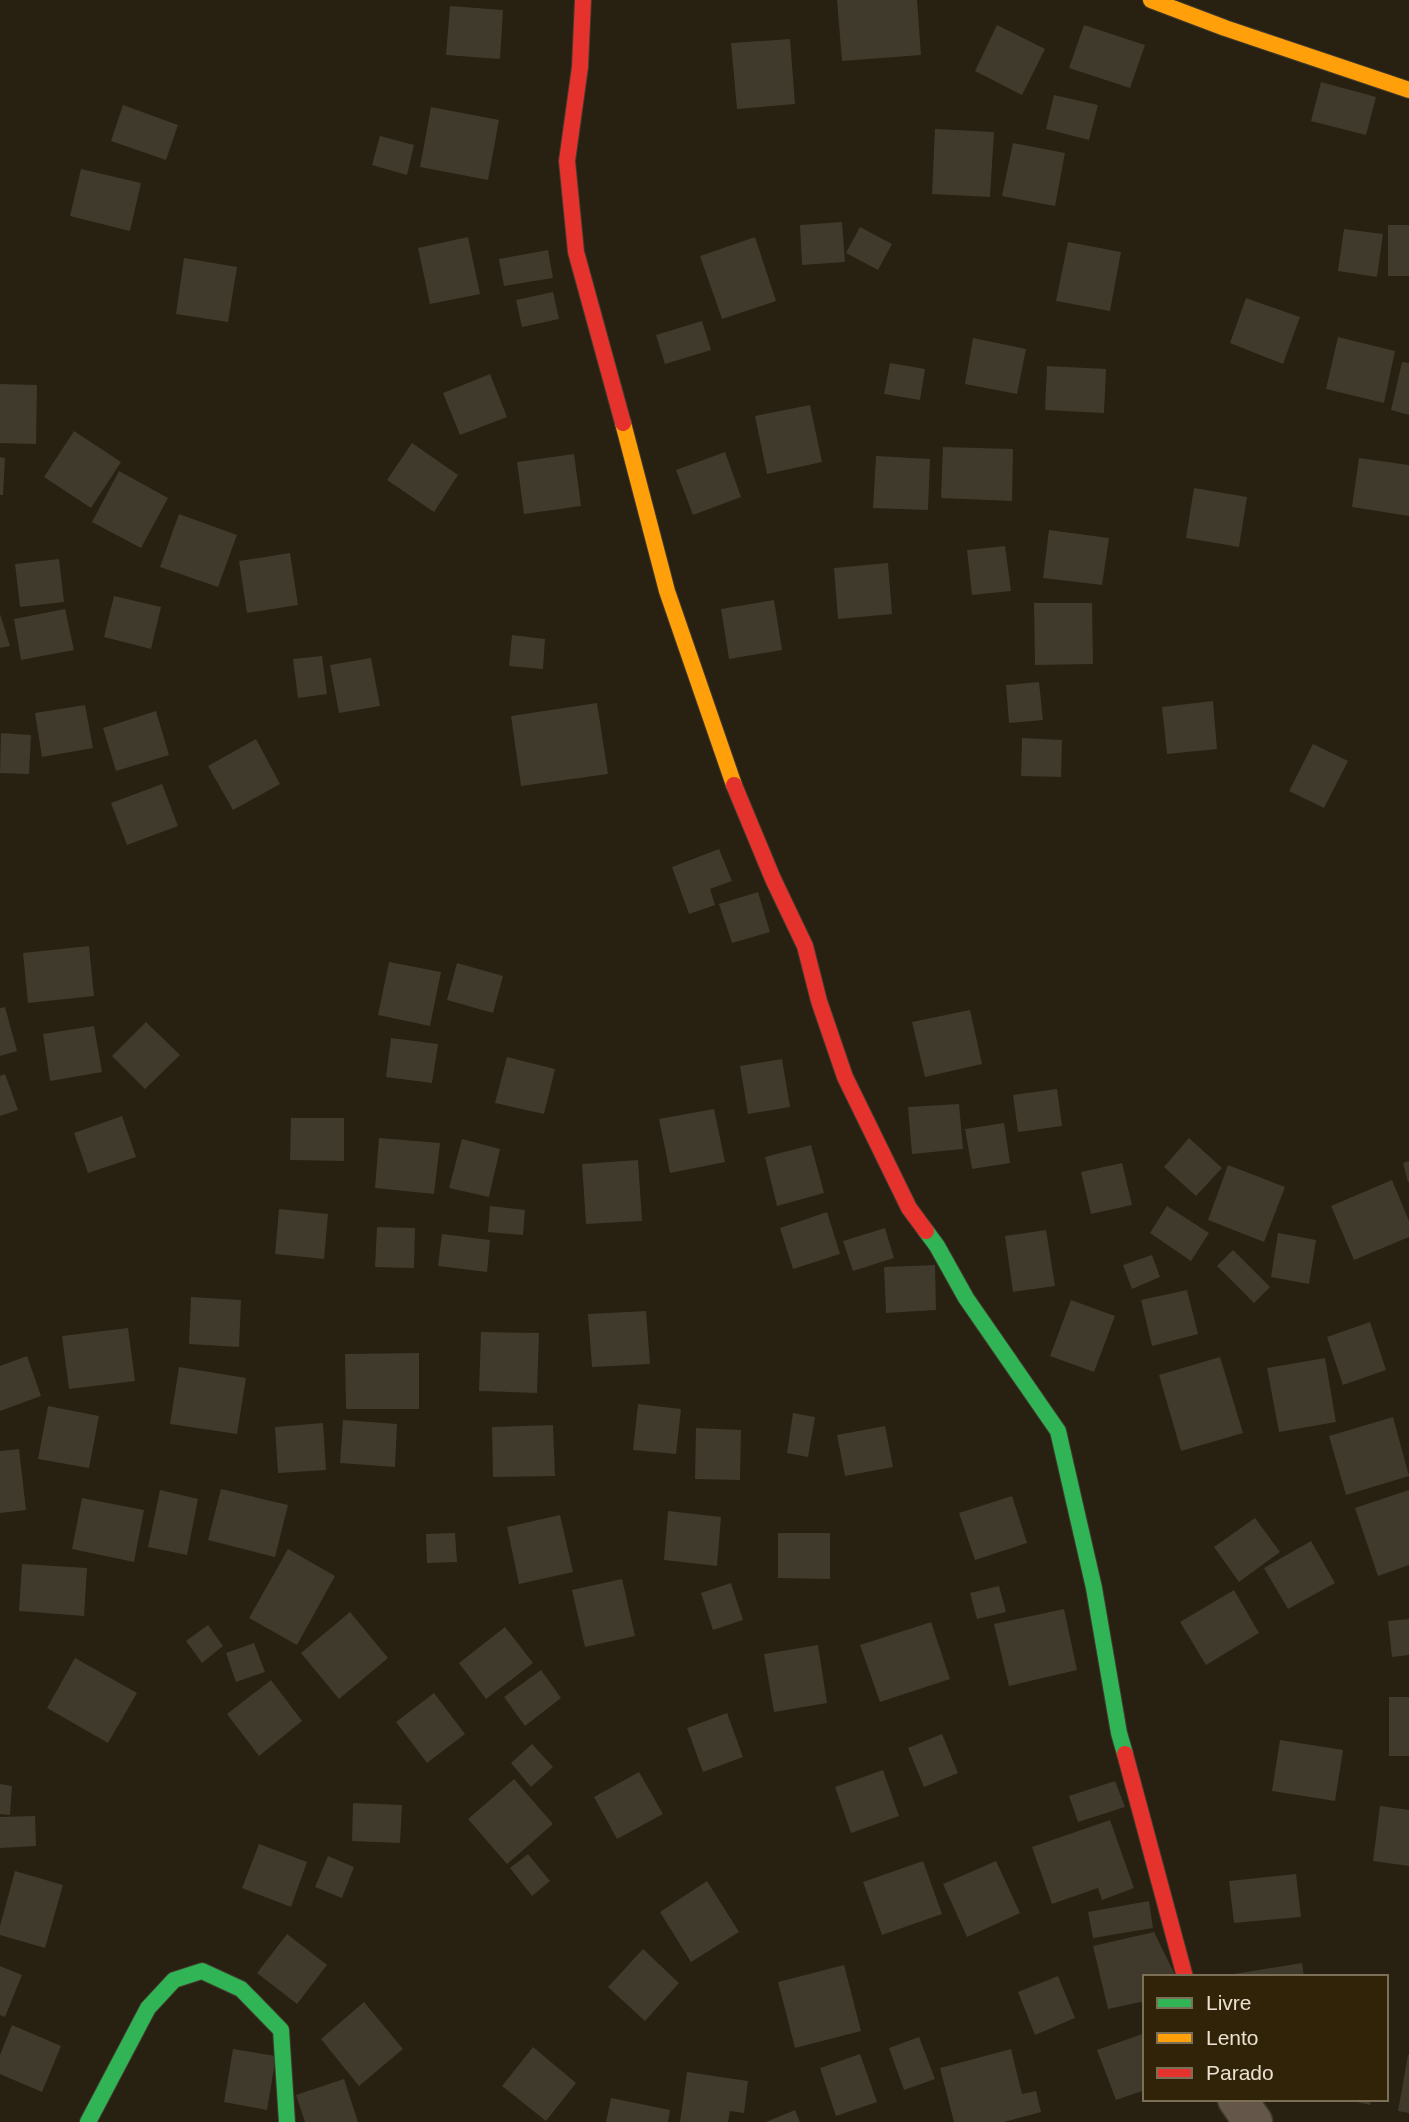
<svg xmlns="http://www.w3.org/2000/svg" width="1409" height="2122" viewBox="0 0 1409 2122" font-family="Helvetica,sans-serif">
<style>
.building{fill:#3f3a2b}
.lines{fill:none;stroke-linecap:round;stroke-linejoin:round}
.street-casing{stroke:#413a2e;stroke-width:41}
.fast-casing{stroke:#413a2e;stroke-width:18}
.slow-casing{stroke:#413a2e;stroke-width:18}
.jam-casing{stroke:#413a2e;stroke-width:18}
.street{stroke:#64574a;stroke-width:38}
.fast{stroke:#30b455;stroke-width:16}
.slow{stroke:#ff9f0a;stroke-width:16}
.jam{stroke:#e5322d;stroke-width:16}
</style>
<rect width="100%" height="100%" fill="#282011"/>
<!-- building -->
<path class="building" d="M837 0H917L921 55 842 61Z
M450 6 503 10 500 59 446 55Z
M997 25 1045 49 1022 95 975 71Z
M1084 25 1145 45 1130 88 1069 68Z
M790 39 795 104 737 109 731 43Z
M1321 82 1376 97 1366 135 1311 121Z
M1054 95 1098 105 1089 140 1046 129Z
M123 105 178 125 166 160 111 141Z
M431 107 499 120 488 180 420 167Z
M935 129 994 132 990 197 932 194Z
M380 136 414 145 407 175 372 165Z
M1013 143 1065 153 1055 206 1002 196Z
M81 169 141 183 130 231 70 216Z
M842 222 845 262 802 265 800 225Z
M1388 225H1409V276H1388Z
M860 227 892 244 878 270 846 253Z
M1344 229 1383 234 1377 277 1338 271Z
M468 237 480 294 430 304 418 248Z
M755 237 776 301 722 319 700 256Z
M1068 242 1121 252 1110 311 1056 301Z
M548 250 553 278 504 286 499 259Z
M184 258 237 267 228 322 176 314Z
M553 292 559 319 522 327 516 300Z
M1246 298 1300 317 1283 364 1230 343Z
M702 321 711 350 665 364 656 335Z
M1338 337 1395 351 1384 403 1326 389Z
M973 338 1026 349 1017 394 965 384Z
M1402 362 1409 363V415L1391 410Z
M890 363 925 369 920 400 884 394Z
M1047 366 1106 369 1104 413 1045 410Z
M490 374 507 417 460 435 443 393Z
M0 384 37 385 36 444 0 443Z
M810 405 822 462 767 474 755 416Z
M74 431 121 462 91 508 44 477Z
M412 443 458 475 434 512 387 480Z
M943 447 1013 449 1012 501 941 498Z
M725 452 741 497 693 515 676 470Z
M574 454 581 506 524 514 517 462Z
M876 456 930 459 928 510 873 508Z
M0 457 5 458 3 495H0Z
M1359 458 1409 465V516L1352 507Z
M119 471 168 498 141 548 92 522Z
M1194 488 1247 497 1239 547 1186 538Z
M179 514 237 535 218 587 160 567Z
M1049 530 1109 538 1102 585 1043 578Z
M1005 546 1011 591 972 595 967 550Z
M290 553 298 605 247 613 239 561Z
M59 559 64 602 20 607 15 564Z
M888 563 892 614 838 619 834 568Z
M114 596 161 607 151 649 104 637Z
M774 600 782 650 729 659 721 609Z
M1034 603H1092L1093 664 1035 665Z
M65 609 74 650 21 660 14 619Z
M0 614 10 646 0 648Z
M512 635 545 639 543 669 509 666Z
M322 656 327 694 298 698 293 659Z
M371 658 380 706 339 713 330 665Z
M1039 682 1043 720 1009 723 1006 685Z
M1213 701 1217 749 1167 754 1162 707Z
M597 703 608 774 521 786 511 716Z
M85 705 93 748 42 757 35 713Z
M156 711 169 755 116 771 103 728Z
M1 733 31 735 29 774 0 773Z
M1022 738 1062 740 1061 777 1021 776Z
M256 739 280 784 233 810 208 766Z
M1313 744 1348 761 1324 808 1289 791Z
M162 784 178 826 127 845 111 803Z
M719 849 732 881 710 889 715 905 689 914 672 867Z
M758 892 770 932 732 943 719 904Z
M89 946 94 996 28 1003 23 953Z
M389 962 441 972 430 1026 378 1015Z
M457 963 503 976 493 1013 447 1000Z
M5 1007 17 1051 0 1056V1008Z
M970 1010 982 1064 925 1077 912 1022Z
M146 1022 180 1055 145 1089 112 1056Z
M94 1026 102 1072 50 1081 43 1034Z
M391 1038 438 1044 432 1083 386 1077Z
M507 1057 555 1069 544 1114 495 1103Z
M782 1059 790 1107 748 1114 740 1066Z
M5 1074 18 1110 0 1116V1076Z
M1057 1089 1062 1126 1018 1132 1013 1095Z
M959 1104 963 1149 912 1154 908 1107Z
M714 1109 725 1162 670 1173 659 1119Z
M122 1116 136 1157 88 1173 74 1133Z
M291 1118H344V1161L290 1160Z
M1004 1123 1010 1163 972 1169 965 1129Z
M379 1138 440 1143 434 1194 375 1188Z
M1189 1138 1222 1168 1196 1196 1164 1167Z
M462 1139 500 1149 489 1197 449 1188Z
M811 1145 824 1193 777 1206 765 1157Z
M638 1160 642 1221 586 1224 582 1164Z
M1409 1161V1182H1408L1403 1163Z
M1122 1163 1132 1205 1091 1214 1081 1172Z
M1228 1165 1285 1187 1264 1242 1208 1220Z
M1392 1180 1409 1221V1237L1354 1260 1331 1206Z
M490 1206 525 1210 523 1235 488 1232Z
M1167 1206 1209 1233 1191 1261 1150 1233Z
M279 1209 328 1214 324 1259 275 1254Z
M827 1212 840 1254 793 1269 780 1228Z
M377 1227 415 1228 414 1268 375 1267Z
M885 1228 894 1258 853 1271 843 1241Z
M1046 1230 1055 1286 1013 1292 1005 1236Z
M1278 1233 1316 1240 1309 1284 1271 1277Z
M442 1234 490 1240 487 1272 438 1266Z
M1233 1250 1270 1287 1254 1303 1217 1266Z
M1152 1255 1160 1277 1132 1289 1123 1265Z
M935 1265 936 1310 886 1313 884 1267Z
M1187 1290 1198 1334 1152 1346 1141 1300Z
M191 1297 241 1300 239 1347 189 1344Z
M1071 1300 1115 1316 1094 1372 1050 1356Z
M646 1311 650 1364 592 1367 588 1314Z
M1370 1322 1386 1370 1343 1385 1327 1337Z
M128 1328 135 1381 69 1389 62 1336Z
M481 1332 539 1333 537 1393 479 1391Z
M419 1353V1409H346L345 1354Z
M27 1356 41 1396 0 1411V1366Z
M1220 1357 1243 1433 1181 1451 1159 1375Z
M1325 1358 1336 1422 1279 1432 1267 1368Z
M179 1367 246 1378 237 1434 170 1424Z
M638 1404 681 1409 676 1454 633 1450Z
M48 1406 99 1416 89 1468 38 1459Z
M793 1413 815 1417 808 1457 787 1453Z
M1393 1417 1409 1476 1346 1495 1329 1436Z
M343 1420 397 1424 395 1467 340 1463Z
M323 1423 326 1470 278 1473 275 1427Z
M553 1425 555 1476 493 1477 492 1427Z
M885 1426 893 1467 845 1476 837 1435Z
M696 1428 741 1430 740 1480 695 1479Z
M19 1449 26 1510 0 1513V1451Z
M221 1489 288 1505 275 1557 208 1540Z
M160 1490 198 1499 187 1555 148 1547Z
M1409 1490V1565L1378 1576 1355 1508Z
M1012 1496 1027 1543 975 1560 959 1513Z
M82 1498 144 1510 134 1562 72 1549Z
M668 1511 721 1517 717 1566 664 1560Z
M560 1515 573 1572 519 1584 507 1527Z
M1255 1518 1280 1552 1239 1582 1214 1547Z
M455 1533 457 1562 427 1563 426 1534Z
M778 1533H830V1579L778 1578Z
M1311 1541 1335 1583 1288 1609 1264 1568Z
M288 1549 335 1576 297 1645 249 1618Z
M22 1564 87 1568 84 1616 19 1611Z
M622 1579 635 1636 585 1647 572 1590Z
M731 1583 743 1620 713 1630 701 1593Z
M999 1586 1006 1612 977 1619 970 1593Z
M1234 1590 1259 1633 1206 1665 1180 1622Z
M1064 1609 1077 1670 1009 1686 994 1624Z
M350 1612 388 1658 339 1699 301 1653Z
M1409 1619V1655L1392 1657 1388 1621Z
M931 1622 950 1679 880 1702 860 1645Z
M208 1625 223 1646 202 1663 186 1641Z
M505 1627 533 1663 486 1699 459 1663Z
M254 1643 265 1672 236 1682 226 1653Z
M818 1645 827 1703 774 1712 764 1654Z
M75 1658 137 1693 108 1743 47 1708Z
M541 1670 561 1698 525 1726 504 1697Z
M271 1680 302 1721 259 1756 227 1714Z
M434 1693 465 1734 427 1763 396 1722Z
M1389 1697H1409V1756H1389Z
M727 1713 743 1757 703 1772 687 1728Z
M942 1734 958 1773 924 1787 908 1748Z
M1280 1740 1343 1750 1335 1801 1272 1791Z
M532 1744 553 1767 531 1787 511 1763Z
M883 1770 899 1816 851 1833 835 1787Z
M639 1772 663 1814 617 1839 594 1797Z
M514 1779 553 1824 507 1864 468 1819Z
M1115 1781 1125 1807 1078 1822 1069 1796Z
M0 1784 12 1786 10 1815 0 1814Z
M353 1803 402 1805 400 1843 352 1841Z
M1380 1806 1409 1810V1866L1373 1861Z
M35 1816 36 1846 0 1848V1817Z
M1110 1820 1134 1888 1102 1900 1098 1888 1052 1904 1032 1847Z
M259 1844 307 1862 291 1907 242 1888Z
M528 1854 550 1881 532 1896 510 1868Z
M328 1856 354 1867 342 1898 315 1887Z
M923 1861 942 1914 882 1935 863 1882Z
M996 1861 1020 1913 967 1937 943 1884Z
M15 1871 63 1885 45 1948 0 1935V1926Z
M1296 1874 1301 1917 1234 1923 1229 1881Z
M707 1881 739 1932 691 1962 660 1912Z
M1149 1901 1153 1928 1093 1938 1088 1912Z
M1154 1932 1176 1977H1145V2001L1108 2009 1093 1946Z
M287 1934 327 1965 297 2004 257 1973Z
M643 1949 679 1983 645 2021 608 1987Z
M1302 1963 1304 1977H1234V1974Z
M844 1965 861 2031 795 2048 778 1982Z
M0 1966 22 1975 5 2017 0 2015Z
M1058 1976 1075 2018 1035 2035 1018 1992Z
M364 2002 403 2049 359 2086 321 2039Z
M12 2025 61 2046 42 2092 0 2074V2055Z
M1145 2033V2090L1116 2100 1097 2050Z
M919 2037 935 2079 904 2090 889 2048Z
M533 2047 576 2083 546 2121 502 2086Z
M233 2049 276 2056 267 2110 224 2102Z
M1011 2049 1022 2094 1036 2091 1041 2112 1004 2122H954L940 2068Z
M860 2054 877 2102 836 2116 820 2068Z
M1408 2055H1409V2113L1398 2111Z
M687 2072 748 2081 744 2113 730 2111 728 2122H680Z
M344 2079 358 2122H305L296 2095Z
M611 2098 670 2110 668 2122H606Z
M1344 2099H1371L1370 2105Z
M795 2110 800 2122H766Z"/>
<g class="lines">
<defs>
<path id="street" d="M1237 2099 1253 2122"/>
<path id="fast" d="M926 1231 937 1246 966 1298 1058 1431 1094 1588 1119 1733 1125 1754
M88 2122 148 2008 174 1980 202 1971 241 1989 281 2030 287 2122"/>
<path id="slow" d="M1151 0 1225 28 1409 90
M623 423 667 591 734 785"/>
<path id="jam" d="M583 0 580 67 567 161 576 252 623 423
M734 785 773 879 805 946 819 1001 845 1077 909 1208 926 1231
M1125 1754 1185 1977"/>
</defs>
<!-- street casing -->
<use href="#street" class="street-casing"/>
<!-- fast casing -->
<use href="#fast" class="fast-casing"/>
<!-- slow casing -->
<use href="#slow" class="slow-casing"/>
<!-- jam casing -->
<use href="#jam" class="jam-casing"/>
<!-- street -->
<use href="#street" class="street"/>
<!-- fast -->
<use href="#fast" class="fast"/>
<!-- slow -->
<use href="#slow" class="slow"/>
<!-- jam -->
<use href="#jam" class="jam"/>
</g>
<!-- legend -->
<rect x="1143" y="1975" width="245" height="126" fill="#312308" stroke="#7b6f58" stroke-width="2"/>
<rect x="1157" y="1998" width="35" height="10" fill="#30b455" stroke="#7b6f58" stroke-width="2"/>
<text x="1206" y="2010" font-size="21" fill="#eae1d1">Livre</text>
<rect x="1157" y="2033" width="35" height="10" fill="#ff9f0a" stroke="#7b6f58" stroke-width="2"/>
<text x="1206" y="2045" font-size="21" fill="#eae1d1">Lento</text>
<rect x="1157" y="2068" width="35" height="10" fill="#e5322d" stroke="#7b6f58" stroke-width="2"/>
<text x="1206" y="2080" font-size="21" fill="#eae1d1">Parado</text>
</svg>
